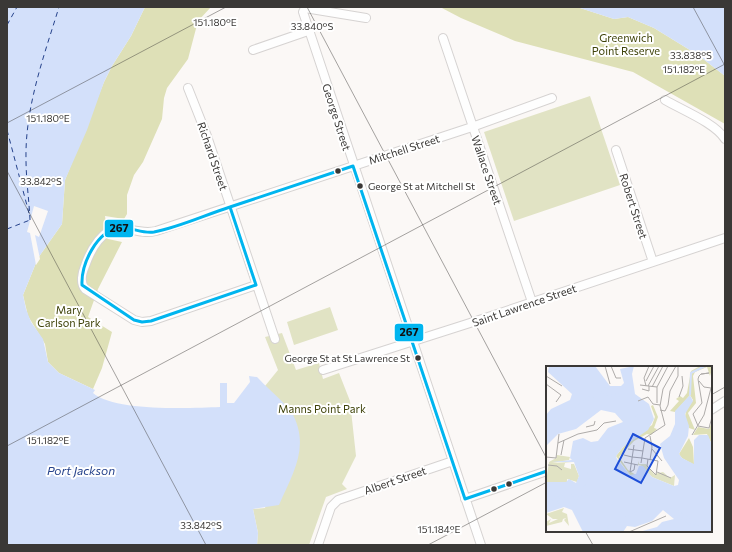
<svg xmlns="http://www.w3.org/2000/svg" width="732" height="552" viewBox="0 0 732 552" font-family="Commissioner,sans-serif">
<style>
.green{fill:#e1e3c4}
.forest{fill:#dee0b7}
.water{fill:#d3e0fa}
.pier{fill:#fbf8f6}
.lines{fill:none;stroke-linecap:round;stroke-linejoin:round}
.ferry{stroke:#25428b;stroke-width:1;stroke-dasharray:5 4;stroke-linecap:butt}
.street-casing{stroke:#d6d3d2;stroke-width:10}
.street{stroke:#fefefe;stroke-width:8}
.bus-1-casing{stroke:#fff;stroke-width:6}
.bus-1{stroke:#00b5ef;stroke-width:3}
.ticks{fill:none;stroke:#3a3836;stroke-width:1;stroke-opacity:0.45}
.bus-dot{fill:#3a3836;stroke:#fff;stroke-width:1.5}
.labels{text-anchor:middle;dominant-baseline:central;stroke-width:4;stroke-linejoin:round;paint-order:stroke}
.bus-label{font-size:10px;fill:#3a3836;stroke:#fff;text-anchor:start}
.park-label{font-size:11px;fill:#3e4208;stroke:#fff}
.street-label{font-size:11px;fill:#3a3836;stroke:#fff}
.water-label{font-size:12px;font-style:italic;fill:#25428b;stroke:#fff}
.inset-river{fill:none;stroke:#d3e0fa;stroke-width:2}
.inset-road{fill:none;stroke:#aeaba9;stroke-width:1}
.view{fill:#1d4ed8;fill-opacity:0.15;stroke:#1d4ed8;stroke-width:2}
.inset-edge{fill:none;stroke:#3a3836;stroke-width:2}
.ticks-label{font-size:10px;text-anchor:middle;fill:#3a3836;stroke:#fff;stroke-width:4;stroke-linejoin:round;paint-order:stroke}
.line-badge{stroke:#fff;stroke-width:1.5}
.pale-badge-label{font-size:11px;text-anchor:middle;font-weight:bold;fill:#111}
</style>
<rect width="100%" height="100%" fill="#fbf8f6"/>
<!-- green -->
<path class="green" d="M590 96 620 185 514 221 484 132Z
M330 307 338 330 294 345 287 322Z
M282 333 296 370 319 363 323 379 339 373 350 401 356 456 342 484 347 489 326 497 309 545H257L258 533 253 509 265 508 293 414 265 386 278 370 265 337Z"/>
<!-- forest -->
<path class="forest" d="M145 7H211L198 21 188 59 167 88 164 98 162 119 143 162 134 175 127 195V214L124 219 105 216 108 239 122 242 98 289 88 317 112 332 102 368 93 389 59 373 48 362 45 344 28 316 23 295 38 258 62 224 65 180 104 82 112 66 131 36Z
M440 7H577L614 19 628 17 654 28 698 55 725 76V124L633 72 515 41 461 18Z"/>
<!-- water -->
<path class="water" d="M7 7H145L131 36 112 66 104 82 87 130 65 180 62 224 38 258 23 295 26 309 31 322 43 339 48 362 59 373 95 390 93 393C115 412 191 408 220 407V383H227V403H234L250 382 249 376 257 377C267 388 287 404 293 415 310 448 292 475 279 505L253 509 258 533 257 545H7Z
M577 7H725V76L698 55 654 28 628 17 614 19Z"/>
<!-- pier -->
<path class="pier" d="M34 206 48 211 39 237 35 235 40 259 36 265 30 233 27 232Z"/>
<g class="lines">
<!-- ferry -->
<path class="ferry" d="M7 25 17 7
M7 130 30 217
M30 220C29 199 26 179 26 159 25 107 44 56 59 7
M7 229 30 220"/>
<defs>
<path id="street" d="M366 18 305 8 303 12 481 545
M443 38 532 302
M253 50 308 31
M188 88 207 136 275 339
M665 100C682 110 715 123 725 139
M616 150 653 262
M256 285 151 321 142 322 134 320 85 289C80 283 82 273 85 266 90 251 103 226 122 228 134 230 144 234 156 231L472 127 552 98
M323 370 470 323 725 238
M711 410 725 401
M465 499 547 471
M318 545 331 507 338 500 453 461"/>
</defs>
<!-- street casing -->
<use href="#street" class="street-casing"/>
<!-- street -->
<use href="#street" class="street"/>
<defs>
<path id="bus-1" d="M353 166 465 499
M230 207 256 285 151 321 142 322 134 320 82 285C81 264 97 230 120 228 132 227 142 234 154 232 180 227 205 215 230 207Z
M230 207 353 166
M465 499 547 471"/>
</defs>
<!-- bus-1 casing -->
<use href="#bus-1" class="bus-1-casing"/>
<!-- bus-1 -->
<use href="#bus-1" class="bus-1"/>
</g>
<!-- ticks -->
<path class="ticks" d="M307 7 547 459M693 7 725 66M7 123 226 7M7 171 206 545M711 395 725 387M7 446 725 64M585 531 593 545M428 545 547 482"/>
<!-- markers -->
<g class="bus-dot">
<circle cx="338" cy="171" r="3.5"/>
<circle cx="360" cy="186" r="3.5"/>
<circle cx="418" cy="358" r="3.5"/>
<circle cx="509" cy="484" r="3.5"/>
<circle cx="494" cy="489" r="3.5"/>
</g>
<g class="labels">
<!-- bus labels -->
<g class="bus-label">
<text x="368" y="186">George St at Mitchell St</text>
<text x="410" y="358" text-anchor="end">George St at St Lawrence St</text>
</g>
<!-- park labels -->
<g class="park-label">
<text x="626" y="37">Greenwich<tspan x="626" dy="13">Point Reserve</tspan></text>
<text x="69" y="309">Mary<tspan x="69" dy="13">Carlson Park</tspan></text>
<text x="322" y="408">Manns Point Park</text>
</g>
<!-- street labels -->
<g class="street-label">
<text transform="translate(337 117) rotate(72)">George Street</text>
<text transform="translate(404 149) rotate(-18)">Mitchell Street</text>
<text transform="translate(213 156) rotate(71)">Richard Street</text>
<text transform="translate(487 170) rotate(71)">Wallace Street</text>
<text transform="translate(634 206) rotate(72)">Robert Street</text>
<text transform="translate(524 305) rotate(-19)">Saint Lawrence Street</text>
<text transform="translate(395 480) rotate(-19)">Albert Street</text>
</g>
<!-- water labels -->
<g class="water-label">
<text x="81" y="470">Port Jackson</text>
</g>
</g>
<!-- overview -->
<g transform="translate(546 366)">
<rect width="166" height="166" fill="#fbf8f6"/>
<path d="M11 89 24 91 23 94 6 97 26 96 19 97 18 101 25 103V98H28L33 110 31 116 21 113V116H0L3 96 10 92ZM92 95 93 98H100L108 108 117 106 124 112 129 109 128 120 106 111 96 100 92 99ZM18 142 16 146 21 148 23 160 18 154 20 152 17 153 16 156 0 160V156L5 153 3 157 12 153H7L0 148Z" fill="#e1e3c4"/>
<path d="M154 0H166V3L164 10 161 1 149 6 147 10 150 37 142 47 149 64 143 62 139 51 140 45 147 34 144 29 129 46 124 45 133 35 130 33 134 30 137 32 141 27 145 5ZM107 39 112 51 108 62 111 63 105 69 101 68 88 75 73 91 82 104 90 109H84L70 90 79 79 106 59 109 51 105 40ZM166 56V79L161 68 147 69 152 61 163 63ZM143 72 147 81 148 99 136 92 133 88Z" fill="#dee0b7"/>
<path d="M3 0H49L64 20H75L78 17 74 3 88 0 86 8 89 28 103 38 108 53 102 64 77 81 70 90 71 93 84 109 90 108 93 100H97L106 111 128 120 132 119 133 114 118 92 114 78 124 70 129 58V45L144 29 147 35 139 48 143 60 142 70 133 88 136 92 148 98V74L153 69H162L166 79V166H93L111 161 116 156 128 153 117 144 106 155 89 161 81 160 77 166H37L26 144 18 141 0 147V116H20L23 113 30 117 33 110 28 96H6L26 94 24 92 27 75 37 72 45 76 52 75 62 62 77 56 69 47 55 44 30 63 12 68 0 80V49L5 43 24 34 26 28 2 6Z" fill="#d3e0fa"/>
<path class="inset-river" d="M144 29 145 7 159 0M41 32 56 28 73 30M82 34 92 47M0 54 13 51 62 21 76 31 92 35 90 57 63 85 66 95 80 107M46 80 55 95 78 107M66 96 81 118M80 108V115L83 120 117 136M0 133 39 128M0 134 24 139M0 139H16M25 139 42 128 71 126 89 128 124 141 140 151 153 166M25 139 42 117 45 79M119 139 125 147 138 153 151 166M143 153 165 166M54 166 83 150 115 137"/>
<path class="inset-road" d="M59 0 64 18M65 0 70 12H75M0 10 16 20M100 15 108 0M153 15 158 21 165 22M0 18 15 29 10 36M94 19 111 21M100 20 98 12 103 0M102 20 113 0M106 21 117 0M96 23 103 25V20M133 31 137 20 136 10M92 35 102 31 107 38 114 39M111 37V21L122 0M114 44 119 45 122 39 124 25 132 10V0M152 60 147 48 156 37 152 13 153 10 155 8H156L163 7 155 8M152 60 163 62 166 51M40 61 48 59 49 55M146 69 158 49 165 22M104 70 106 81 104 94M12 77 32 68 51 64 58 57 70 55M88 79 84 106 88 104 89 98M82 83 97 85M106 83 116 95M15 89 18 74M78 89 86 91 96 92 112 95 110 109 101 100 102 93M0 91 10 92 13 68M78 96 92 99M95 97 99 72 119 59 114 40 117 23 130 0M2 99 11 100 16 104M111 106 125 112M83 166 120 150"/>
<path class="view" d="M87 68 114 82 95 117 69 103Z"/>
<rect width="166" height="166" class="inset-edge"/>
</g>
<g class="ticks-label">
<text x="215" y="26">151.180°E</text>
<text x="312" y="30">33.840°S</text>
<text x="691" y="59">33.838°S</text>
<text x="684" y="73">151.182°E</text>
<text x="48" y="122">151.180°E</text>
<text x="41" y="185">33.842°S</text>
<text x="48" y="444">151.182°E</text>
<text x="201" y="529">33.842°S</text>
<text x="439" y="533">151.184°E</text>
</g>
<g class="line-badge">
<rect x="104" y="219" width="30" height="19" rx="4" fill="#00b5ef"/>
<rect x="394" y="323" width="30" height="19" rx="4" fill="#00b5ef"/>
</g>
<g class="pale-badge-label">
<text x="119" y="232">267</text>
<text x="409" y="336">267</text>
</g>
<!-- border -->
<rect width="732" height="552" fill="none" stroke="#3a3836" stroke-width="16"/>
</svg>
